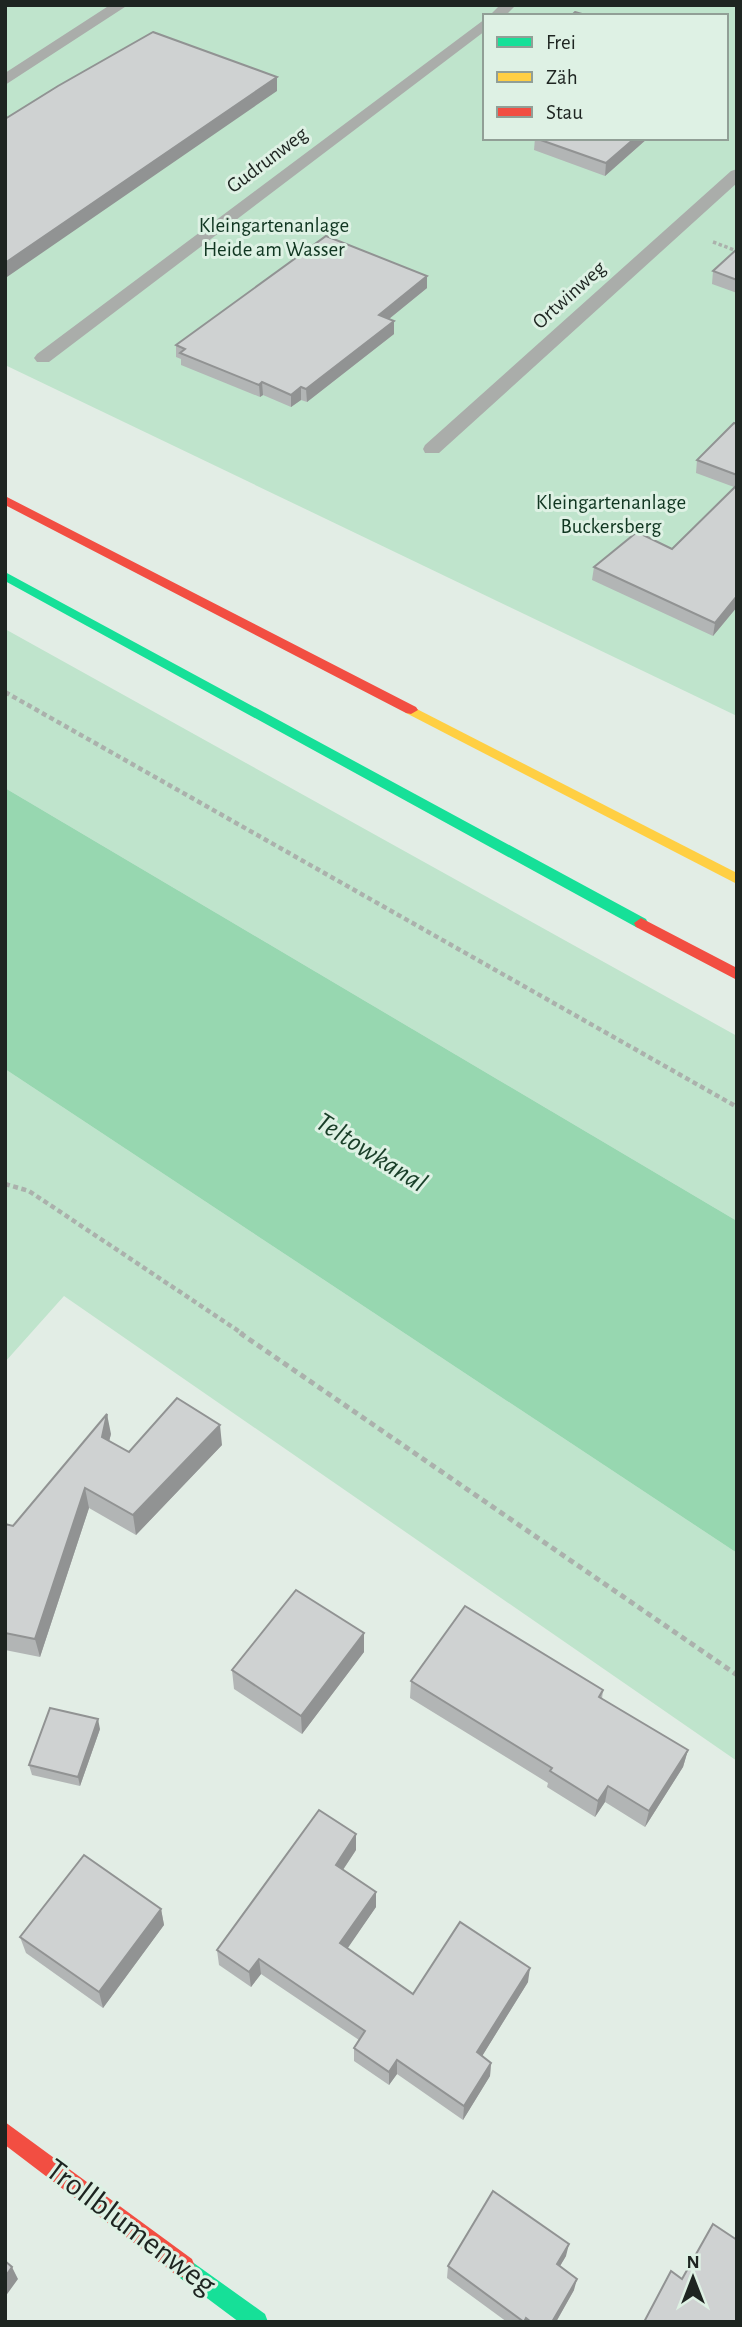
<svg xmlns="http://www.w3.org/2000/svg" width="742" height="2327" viewBox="0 0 742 2327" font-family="'Alegreya Sans',sans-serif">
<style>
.green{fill:#bfe4cc;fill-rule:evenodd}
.water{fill:#97d7b0}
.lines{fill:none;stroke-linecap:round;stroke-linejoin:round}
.path-far2{stroke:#abb1ac;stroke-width:3.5;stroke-dasharray:3.5 2.5;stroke-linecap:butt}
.path-far1{stroke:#abb1ac;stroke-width:4.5;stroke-dasharray:5 3.5;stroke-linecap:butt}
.path{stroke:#abb1ac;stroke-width:5;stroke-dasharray:6 4.5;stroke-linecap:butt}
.lane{fill:#aaadaa;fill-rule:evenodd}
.fast{fill:#16e098;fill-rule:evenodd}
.slow{fill:#ffcf43;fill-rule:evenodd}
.jam{fill:#f24e42;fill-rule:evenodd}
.wall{fill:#b2b5b5}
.shaded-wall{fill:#919393}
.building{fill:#cfd2d2;stroke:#919393;stroke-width:2}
.labels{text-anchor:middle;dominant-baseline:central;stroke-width:6;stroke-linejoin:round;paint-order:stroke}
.far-street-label{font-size:21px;fill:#1e2521;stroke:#def1e4}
.far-park-label{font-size:21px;fill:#103621;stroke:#def1e4}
.water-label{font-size:28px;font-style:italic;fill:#193e28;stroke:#def1e4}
.near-street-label{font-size:32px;fill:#1e2521;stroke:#def1e4}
</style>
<rect width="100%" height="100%" fill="#e2ede5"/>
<!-- green -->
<path class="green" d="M5 5H737V716L5 365ZM485 16H726V138H485Z
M5 629 737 1036V1221L5 788Z
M5 1069 737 1553V1761L64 1296 5 1362Z"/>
<!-- water -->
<path class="water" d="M5 788 737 1221V1553L5 1069Z"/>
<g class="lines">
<!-- path-far2 -->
<path class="path-far2" d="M713 242 737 251"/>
<!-- path-far1 -->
<path class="path-far1" d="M5 692 737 1107
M5 1184 29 1191 243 1334"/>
<!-- path -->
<path class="path" d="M240 1333 737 1675"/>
<!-- lane -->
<path class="lane" d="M110 5H128L5 85V73Z
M500 5H516L505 16H489Z
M485 19V31L49 362H37L34 358 37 354Z
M737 169V183L439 453H425L423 449 425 445 731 171Z"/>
<!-- fast -->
<path class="fast" d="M5 572 646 919 648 923 641 928 636 927 5 581Z
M184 2256 265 2314 268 2322H239L176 2275 173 2267 176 2259Z"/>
<!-- slow -->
<path class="slow" d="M411 706 737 873V884L406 713 404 710Z"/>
<!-- jam -->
<path class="jam" d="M5 496 416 707 418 710 411 714 406 713 5 505Z
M641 918 737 968V980L636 927 634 923Z
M5 2122 192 2259 195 2267 192 2275 184 2278 176 2275 5 2145Z"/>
</g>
<!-- wall -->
<path class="wall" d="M535 138H648L605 176 534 150Z
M737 249V293L712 284 713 271Z
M427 276V288L389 319 394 334 307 402 301 400 291 407 263 395 260 397 181 365V359L176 357V345Z
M737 424V607L713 636 592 580 594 567 672 549 734 487 696 473 697 460Z
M111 1434 109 1441 129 1452 222 1445 136 1535 89 1508 40 1657 5 1650V1524L13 1526Z
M364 1633V1652L302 1734 234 1689 232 1670Z
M411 1681 603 1690 602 1699 688 1750 683 1767 645 1827 605 1802 595 1817 547 1787 548 1783 410 1698Z
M100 1729 80 1786 32 1775 29 1765Z
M356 1850 343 1870 376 1892V1907L347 1948 413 1994 528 1982 482 2056 491 2063 490 2076 463 2120 397 2074 389 2085 354 2061V2048L359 2040 261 1974 251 1987 219 1965 217 1950Z
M161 1909 164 1925 103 2008 26 1953 20 1937Z
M566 2256 560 2266 574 2290 556 2322H507L447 2278 448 2266Z"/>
<!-- shaded-wall -->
<path class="shaded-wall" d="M277 77V91L7 277 5 263Z
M635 138H648L605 176 606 163Z
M427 276V288L379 327V315Z
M394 321V334L307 402 306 389Z
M262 382 263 395 260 397 259 385Z
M301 387V400L291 407V395Z
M737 596V607L713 636 715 623Z
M107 1414 111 1434 105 1457 102 1437Z
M220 1425 222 1445 136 1535 133 1515Z
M85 1488 89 1508 40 1657 35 1639Z
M364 1633V1652L302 1734 301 1716Z
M98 1719 100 1729 80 1786 78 1777Z
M688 1750 683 1767 645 1827 649 1811Z
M608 1786 605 1802 595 1817 598 1801Z
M356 1834V1850L336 1880V1865Z
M376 1892V1907L341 1958 340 1943Z
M161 1909 164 1925 103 2008 99 1992Z
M259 1959 261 1974 251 1987 249 1972Z
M530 1968 528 1982 476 2066 477 2052Z
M397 2060V2074L389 2085V2072Z
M491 2063 490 2076 463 2120 464 2106Z
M569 2244 566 2256 554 2276 557 2264Z
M12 2267 18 2279 5 2297V2277Z
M577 2279 574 2290 556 2322H552Z"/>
<!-- building -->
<path class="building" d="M575 12 589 16H571Z
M153 32 277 77 5 263V119L58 86Z
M535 138H635L606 163Z
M326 236 427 276 379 315 394 321 306 389 301 387 291 395 262 382 259 385 180 353 185 349 176 345Z
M737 249V280L713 271Z
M734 423 737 424V475L697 460Z
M737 485V596L715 623 594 567 637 532 672 549Z
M177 1398 220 1425 133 1515 85 1488 35 1639 5 1633V1524L13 1526 107 1414 102 1437 129 1452Z
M296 1590 364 1633 301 1716 232 1670Z
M465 1606 603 1690 599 1697 688 1750 649 1811 608 1786 598 1801 550 1771 552 1768 411 1681Z
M50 1708 98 1719 78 1777 29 1765Z
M319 1810 356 1834 336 1865 376 1892 340 1943 413 1994 460 1922 530 1968 477 2052 491 2063 464 2106 397 2060 389 2072 354 2048 365 2031 259 1959 249 1972 217 1950Z
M84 1855 161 1909 99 1992 20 1937Z
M493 2191 569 2244 557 2264 577 2279 552 2322H531L526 2318 524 2322 448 2266Z
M713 2224 737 2240V2322H644L671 2271 682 2279Z
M5 2261 12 2267 5 2277Z"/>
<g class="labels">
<!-- far-street labels -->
<g class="far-street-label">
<text transform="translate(267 160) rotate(-37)">Gudrunweg</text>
<text transform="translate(569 295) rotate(-42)">Ortwinweg</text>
</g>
<!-- far-park labels -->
<g class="far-park-label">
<text x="274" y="225">Kleingartenanlage<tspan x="274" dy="24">Heide am Wasser</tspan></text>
<text x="611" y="502">Kleingartenanlage<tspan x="611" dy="24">Buckersberg</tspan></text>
</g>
<!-- water labels -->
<g class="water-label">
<text transform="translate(371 1153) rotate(32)">Teltowkanal</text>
</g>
<!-- near-street labels -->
<g class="near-street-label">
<text transform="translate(131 2227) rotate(37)">Trollblumenweg</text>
</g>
</g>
<!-- border -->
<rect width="742" height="2327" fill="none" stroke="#1e2521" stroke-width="14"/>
<!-- legend -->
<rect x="483" y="14" width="245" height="126" fill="#def1e4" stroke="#919f96" stroke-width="2"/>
<rect x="497" y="37" width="35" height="10" fill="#16e098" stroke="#919f96" stroke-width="2"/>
<text x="546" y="49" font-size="21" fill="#1e2521">Frei</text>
<rect x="497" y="72" width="35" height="10" fill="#ffcf43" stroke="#919f96" stroke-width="2"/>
<text x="546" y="84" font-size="21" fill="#1e2521">Zäh</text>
<rect x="497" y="107" width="35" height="10" fill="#f24e42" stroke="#919f96" stroke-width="2"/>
<text x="546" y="119" font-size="21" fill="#1e2521">Stau</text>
<!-- north arrow -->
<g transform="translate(693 2278)" stroke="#def1e4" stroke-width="5" paint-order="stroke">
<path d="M0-5L12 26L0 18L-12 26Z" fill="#1e2521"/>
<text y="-10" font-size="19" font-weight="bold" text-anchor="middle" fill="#1e2521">N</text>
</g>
</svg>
